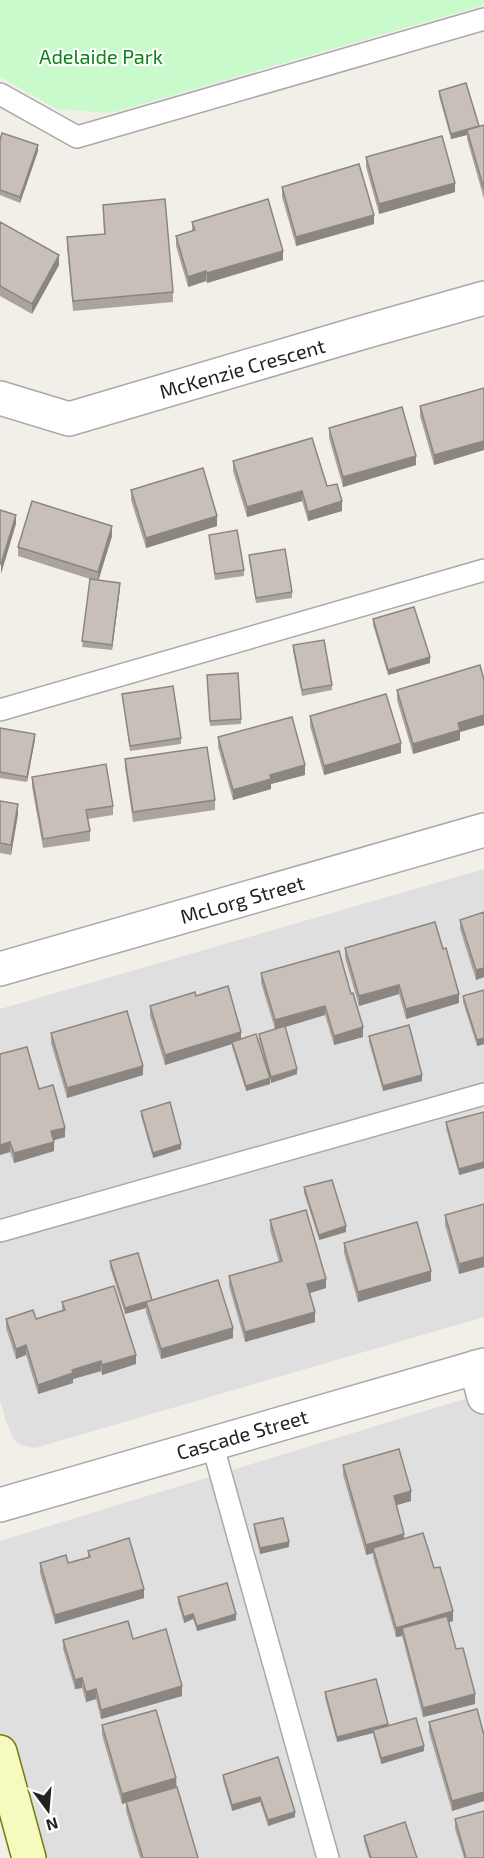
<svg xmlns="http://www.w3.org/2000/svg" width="484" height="1858" viewBox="0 0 484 1858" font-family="'Exo 2',sans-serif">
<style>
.residential{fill:#e0dfdf}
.park{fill:#c8facc}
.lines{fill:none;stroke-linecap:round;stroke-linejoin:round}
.lane-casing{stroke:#a9a9a9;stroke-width:24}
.street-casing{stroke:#a9a9a9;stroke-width:36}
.secondary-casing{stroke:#707d05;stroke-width:36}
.lane{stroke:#fff;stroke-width:21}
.street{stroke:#fff;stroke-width:33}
.secondary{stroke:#f7fabf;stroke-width:33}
.wall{fill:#aba49e}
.shaded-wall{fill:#8b8681}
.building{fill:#c7bfb8;stroke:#8b8681;stroke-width:1.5}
.labels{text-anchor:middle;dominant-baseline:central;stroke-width:4.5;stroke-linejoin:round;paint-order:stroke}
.park-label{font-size:20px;fill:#0c8416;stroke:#fff}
.street-label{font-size:20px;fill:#222;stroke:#fff}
</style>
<rect width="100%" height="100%" fill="#f2efe9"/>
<!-- residential -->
<path class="residential" d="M484 869V1317L35 1448 21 1445 14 1440 7 1424 0 1401V1009Z
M484 1393V1858H33L0 1742V1541Z"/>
<!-- park -->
<path class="park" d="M0 0H484V5L111 113 57 109 0 77Z"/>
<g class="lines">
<defs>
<path id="lane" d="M0 94 77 137 484 19
M0 710 484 570
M0 1231 484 1094
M212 1443 328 1858"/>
<path id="street" d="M0 398 69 419 357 334 484 298
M0 969 484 830
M476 1367 484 1397
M0 1505 484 1365"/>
<path id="secondary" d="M0 1752 29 1858"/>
</defs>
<!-- lane casing -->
<use href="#lane" class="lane-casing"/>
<!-- street casing -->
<use href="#street" class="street-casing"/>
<!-- secondary casing -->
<use href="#secondary" class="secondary-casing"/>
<!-- lane -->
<use href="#lane" class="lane"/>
<!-- street -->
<use href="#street" class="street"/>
<!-- secondary -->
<use href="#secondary" class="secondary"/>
</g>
<!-- wall -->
<path class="wall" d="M439 91 479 126 484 125V116V199L467 139V135L451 139 439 96Z
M0 140 38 151 20 203 0 195Z
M366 157 455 192 379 214 366 167Z
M282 187 374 224 296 246 282 197Z
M103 205 173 292V302L73 311 67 247V237L104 235Z
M0 222 59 265 32 314 0 296Z
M192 222 283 260 207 283 206 281 188 287 176 246V236L192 231Z
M484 388V450L434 465 420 416V406Z
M329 428 416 465 343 487 329 438Z
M233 461 327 486 342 511 308 521 302 501 247 517 233 471Z
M131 490 217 526 146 548 131 500Z
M209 535 244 570V576L215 580 209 540Z
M112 536 98 580 120 588 112 650 82 647 90 579 18 556V547Z
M249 555 292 592V598L256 603 249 560Z
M373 619 430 663 388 675 373 625Z
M293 645 332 685V690L302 696 293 651Z
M484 680V725L460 732V740L413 754 397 700V690Z
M207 681 241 719V724L210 726Z
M122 694 181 738V744L130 751Z
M310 716 401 753 324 775 310 726Z
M0 728 35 739 27 782 0 778Z
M218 737 305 775 271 784V789L233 800 218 747Z
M125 759 215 800V810L133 822 125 768Z
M32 777 113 806V815L88 819 90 831V841L43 848 32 787Z
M0 801 18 814 11 855 0 853Z
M484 912V977L476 980 460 929V920Z
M345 948 459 1003 406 1019 399 994 359 1006 345 958Z
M261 973 351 994 363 1037 334 1045 325 1015 285 1027 297 1074 271 1083 259 1039V1034L275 1029 261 983Z
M484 990V1044L477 1046 463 1002V996Z
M196 996 241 1039 270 1084 246 1091 232 1047V1044L165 1065 150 1016V1006Z
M51 1033 143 1075 67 1098 51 1043Z
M369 1036 422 1081 383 1091 369 1042Z
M0 1054 39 1089 65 1137 54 1140V1151L14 1163 10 1152 0 1155Z
M141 1111 181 1149 153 1158 141 1116Z
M484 1112V1168L459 1175 446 1128V1122Z
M304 1187 346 1232 319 1240 304 1193Z
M484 1204V1267L459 1274 445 1225V1215Z
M270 1220 326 1288 309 1293 315 1322 245 1342 229 1286V1276L279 1262 270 1230Z
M344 1243 431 1281 358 1302 344 1253Z
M110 1261 152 1300 233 1338 161 1359 146 1312V1308L125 1314 110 1267Z
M62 1302 136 1364 102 1375 101 1371 73 1379V1383L38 1394 26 1355 16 1359 6 1328V1319H36L62 1310Z
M343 1465 411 1501 396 1505 404 1538 434 1568 453 1621 449 1622 456 1649 475 1704 423 1717 402 1636 396 1637 373 1557V1553L366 1555 343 1475Z
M254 1524 289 1547 260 1554 254 1530Z
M88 1551 144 1598 55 1624 40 1573V1563H68L88 1557Z
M178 1597 236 1620 197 1631 193 1619 184 1623 178 1603Z
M133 1639 182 1696 101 1719 96 1699 86 1702 82 1688 75 1689 63 1649V1640Z
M325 1692 388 1726 424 1751 381 1764 373 1733 337 1742 325 1698Z
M429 1722 484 1735V1801L452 1811 429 1732Z
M102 1725 176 1778 177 1787 198 1858H140L126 1811V1802L122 1804 102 1735Z
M223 1775 295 1817 268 1826 260 1802 232 1811 223 1780Z
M455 1819 484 1858H464L455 1829Z
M364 1836 417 1858H369L364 1841Z"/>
<!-- shaded-wall -->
<path class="shaded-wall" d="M479 126 467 130V135L451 139V134Z
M38 145V151L20 203V197Z
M455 183V192L379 214V204Z
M374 215V224L296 246V237Z
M283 251V260L207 283V273Z
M59 255V265L32 314V304Z
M206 271V281L188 287V277Z
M484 441V450L434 465V455Z
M416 456V465L343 487V477Z
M302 491V501L247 517V507Z
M342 501V511L308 521V512Z
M16 515V524L1 574V564Z
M217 516V526L146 548V538Z
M112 526V536L98 582V572Z
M120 583V588L112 650V645Z
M430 657V663L388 675V670Z
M484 715V725L460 732V740L413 754V744L458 723Z
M35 734V739L27 782V777Z
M401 743V753L324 775V766Z
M305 765V775L271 784V789L233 800V790L270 775Z
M18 804V814L11 855V845Z
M484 968V977L476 980V970Z
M399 985V994L359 1006V996Z
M459 994V1003L406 1019V1009Z
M325 1006V1015L275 1030V1020Z
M363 1027V1037L334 1045V1036Z
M241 1032V1041L232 1042V1044L165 1065V1055Z
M484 1038V1044L477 1046V1040Z
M143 1066V1075L67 1098V1088Z
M297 1069V1074L271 1083V1077Z
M422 1075V1081L383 1091V1086Z
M270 1078V1084L246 1091V1086Z
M65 1128V1137L51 1141V1131Z
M10 1142V1152L0 1155V1145Z
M54 1142V1151L14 1163V1153Z
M181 1144V1149L153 1158V1153Z
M484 1162V1168L459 1175V1169Z
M346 1226V1232L319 1240V1235Z
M484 1257V1267L459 1274V1264Z
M431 1271V1281L358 1302V1292Z
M326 1279V1288L307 1294V1284Z
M146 1302V1308L125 1314V1308Z
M315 1312V1322L245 1342V1332Z
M233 1328V1338L161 1359V1349Z
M26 1345V1355L16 1359V1349Z
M136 1355V1364L102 1375V1365Z
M101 1361V1371L73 1379V1383L38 1394V1385L72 1370Z
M411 1491V1501L394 1506V1496Z
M404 1534V1544L373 1548V1553L366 1555V1545Z
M289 1542V1547L260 1554V1548Z
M144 1589V1598L55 1624V1615Z
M453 1611V1621L403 1635 402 1628V1636L396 1637V1628Z
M193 1614V1619L184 1623V1617Z
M236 1614V1620L197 1631V1626Z
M82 1678V1688L75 1689V1680Z
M182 1686V1696L101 1719V1710Z
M96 1689V1699L86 1702V1692Z
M475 1694V1704L423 1717V1708Z
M388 1724V1729L373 1730V1733L337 1742V1737Z
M424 1746V1751L381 1764V1758Z
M176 1778V1787L122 1804V1794Z
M484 1792V1801L452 1811V1801Z
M260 1797V1802L232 1811V1805Z
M295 1812V1817L268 1826V1820Z"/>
<!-- building -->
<path class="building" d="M466 83 479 126 451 134 439 91Z
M484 125V189L467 130Z
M2 133 38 145 20 197 0 190V140Z
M442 136 455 183 379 204 366 157Z
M359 164 374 215 296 237 282 187Z
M165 199 173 292 73 301 67 237 105 234 103 205Z
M268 199 283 251 207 273 206 271 188 277 176 236 195 230 192 222Z
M0 222 59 255 32 304 0 286Z
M484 388V441L434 455 420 406Z
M402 407 416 456 343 477 329 428Z
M312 438 327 486 337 484 342 501 308 512 302 491 247 507 233 461Z
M203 468 217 516 146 538 131 490Z
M32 501 112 526 98 572 18 547Z
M0 510 16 515 1 564H0Z
M237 530 244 570 215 574 209 535Z
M285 549 292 592 256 598 249 555Z
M90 579 120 583 112 645 82 641Z
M414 607 430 657 388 670 373 619Z
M324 640 332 685 302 690 293 645Z
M480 665 484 680V715L458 723 460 730 413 744 397 690Z
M238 673 241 719 210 721 207 675Z
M173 686 181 738 130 746 122 694Z
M386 694 401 743 324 766 310 716Z
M292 717 305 765 270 775 271 779 233 790 218 737Z
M0 728 35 734 27 777 0 772Z
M207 747 215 800 133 812 125 759Z
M106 764 113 806 86 810 90 831 43 839 32 777Z
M0 801 18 804 11 845 0 843Z
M484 912V968L476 970 460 920Z
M435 922 443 949 446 948 459 994 406 1009 399 985 359 996 345 948Z
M339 951 351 994 353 993 363 1027 334 1036 325 1006 275 1020 261 973Z
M228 986 241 1032 165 1055 150 1006 195 992 196 996Z
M484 990V1038L477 1040 463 996Z
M127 1011 143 1066 67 1088 51 1033Z
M409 1025 422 1075 383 1086 369 1036Z
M285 1026 297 1069 271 1077 259 1034Z
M256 1034 270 1078 246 1086 232 1042Z
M27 1047 39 1089 53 1085 65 1128 51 1131 54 1142 14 1153 10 1142 0 1145V1054Z
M170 1102 181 1144 153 1153 141 1111Z
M484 1112V1162L459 1169 446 1122Z
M332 1180 346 1226 319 1235 304 1187Z
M484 1204V1257L459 1264 445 1215Z
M306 1210 326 1279 307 1284 315 1312 245 1332 229 1276 282 1261 270 1220Z
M417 1222 431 1271 358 1292 344 1243Z
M138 1253 152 1300 125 1308 110 1261Z
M218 1280 233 1328 161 1349 146 1302Z
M114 1286 136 1355 102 1365 101 1361 72 1370 73 1373 38 1385 26 1345 16 1349 6 1319 33 1310 36 1319 65 1310 62 1302Z
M399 1449 411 1491 394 1496 404 1534 366 1545 343 1465Z
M283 1518 289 1542 260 1548 254 1524Z
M423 1533 434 1568 440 1567 453 1611 396 1628 373 1548Z
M129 1538 144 1589 55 1615 40 1563 66 1555 68 1563 90 1557 88 1551Z
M227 1583 236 1614 197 1626 193 1614 184 1617 178 1597Z
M447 1616 456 1649 463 1648 475 1694 423 1708 402 1628Z
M128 1621 133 1639 166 1629 182 1686 101 1710 96 1689 86 1692 82 1678 75 1680 63 1640Z
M376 1679 388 1724 337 1737 325 1692Z
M477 1709 484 1735V1792L452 1801 429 1722Z
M156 1710 176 1778 122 1794 102 1725Z
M416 1718 424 1746 381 1758 373 1730Z
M278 1757 295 1812 268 1820 260 1797 232 1805 223 1775Z
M177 1787 198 1858H143L126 1802Z
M484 1811V1858H466L455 1819Z
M405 1822 417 1858H371L364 1836Z"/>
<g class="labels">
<!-- park labels -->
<g class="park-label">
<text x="101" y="56">Adelaide Park</text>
</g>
<!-- street labels -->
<g class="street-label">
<text transform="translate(242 368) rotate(-16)">McKenzie Crescent</text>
<text transform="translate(242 899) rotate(-16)">McLorg Street</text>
<text transform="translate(242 1434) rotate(-16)">Cascade Street</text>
</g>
</g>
<!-- north arrow -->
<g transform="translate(48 1810) rotate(164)" stroke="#ffffff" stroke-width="4.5" paint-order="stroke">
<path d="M0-4.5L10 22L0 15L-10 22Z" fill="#222222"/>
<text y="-9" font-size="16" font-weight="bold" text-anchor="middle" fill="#222222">N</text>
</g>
</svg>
